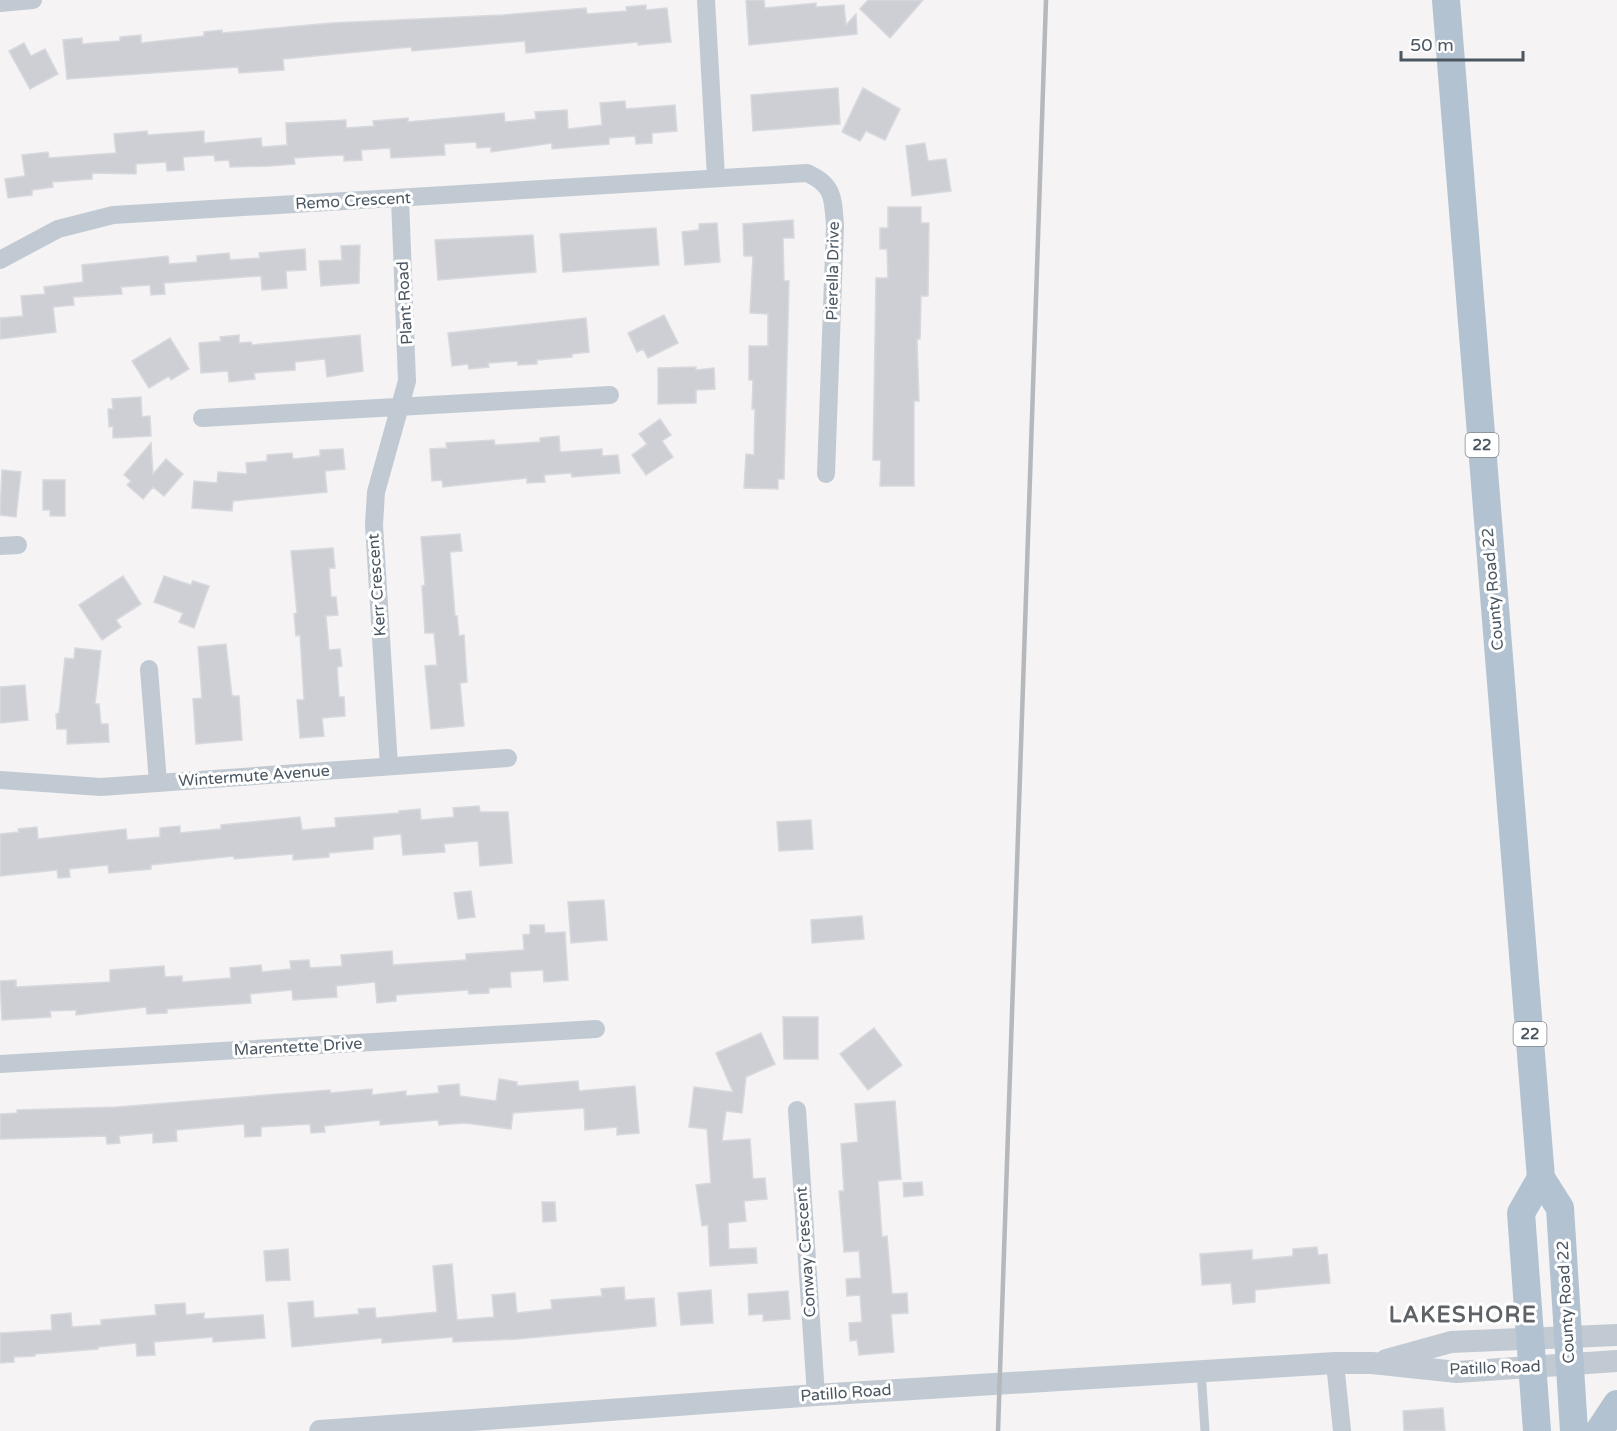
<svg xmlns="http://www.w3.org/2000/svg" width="1617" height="1431" viewBox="0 0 1617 1431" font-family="'Varela Round',sans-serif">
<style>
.building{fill:#cdcfd5;stroke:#d7d9de;stroke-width:1.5}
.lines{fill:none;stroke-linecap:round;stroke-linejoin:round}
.service{stroke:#c1cad2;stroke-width:9}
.minor{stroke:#c1cad2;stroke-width:18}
.tertiary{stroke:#c1cad2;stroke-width:22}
.primary{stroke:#b3c2d1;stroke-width:28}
.rail{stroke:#b5b8bd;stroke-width:4.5}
.labels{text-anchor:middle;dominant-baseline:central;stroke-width:6;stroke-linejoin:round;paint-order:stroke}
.shield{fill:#fff;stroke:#808990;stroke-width:1.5}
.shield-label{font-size:15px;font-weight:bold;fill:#4a5661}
.street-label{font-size:16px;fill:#4a5661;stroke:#fff}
.district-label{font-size:22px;font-weight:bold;letter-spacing:1.5px;fill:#5f6368;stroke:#fff}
</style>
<rect width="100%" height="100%" fill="#f5f3f3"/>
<!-- building -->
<path class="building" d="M746 0H764L765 8 816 3V7L844 5 846 25 856 14 857 34 749 45Z
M868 0H923L890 38 860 9Z
M646 5V10L667 8 671 42 638 45V42L526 53 525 41 412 51 411 47 283 59 284 70 239 73 238 67 67 79 63 40 82 38V44L120 41V37L141 35V43L204 36V32L222 30V33L332 23 503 15 586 8 587 14 627 11 626 7Z
M24 43 31 56 45 49 58 74 30 89 9 51Z
M838 88 840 124 753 131 751 95Z
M863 88 900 109 885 140 866 131 860 141 842 132Z
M625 101 626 109 675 105 677 131 652 133V143L636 144 635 136 609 138V144L552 149V143L491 152V147L477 148 476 142 444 144 445 155 391 158 390 148 361 150 362 160 344 161V155L324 156 294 158 295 164 269 166 230 167 229 160 215 161 214 155 183 157 184 170 167 171 166 162 136 164V174L92 173V179L52 182 53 187 32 190V195L8 198 5 179 25 176 22 155 48 152 49 158 116 153 114 134 147 131 148 135 204 131V143L261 138 262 147 287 145 286 123 346 120V128L374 126 373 121 408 118V122L504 113 505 122 536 119 535 112 567 110 568 129 602 125 600 103Z
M925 143 928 161 946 159 951 191 912 196 906 146Z
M888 207H921V223H929L928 296H921L920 339H917L919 401H914V486H880L881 460H873L876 278H888L887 249H880V228H888Z
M793 220 794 238H783L784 281H789L784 479H778V489L744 488 746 454 754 455 755 409H752L753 380H749V346H768V314L750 313 753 256H744L743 224Z
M717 223 720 262 685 265 682 232 699 230V224Z
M656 228 659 265 563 272 560 234Z
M533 235 536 272 438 280 435 240Z
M360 245 359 283 321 286 319 261 342 260 341 246Z
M305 249 306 270 286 271 287 288 262 290 261 276 164 283 165 294 151 295 150 285 121 287 122 294 73 297 74 305 53 307 56 332 0 339V318L23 316 21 296 45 294 44 287 83 282 82 265 168 256 169 264 197 262V256L229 253 230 260 260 258 259 253Z
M664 315 678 343 648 358 643 349 637 352 628 333Z
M586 318 589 352 572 354V357L537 360V364L518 365V361L488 363 489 367 469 369 468 364 452 366 448 333Z
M239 335V343L251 342 252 345 360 335 363 371 327 377 325 359 295 362V370L254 373 255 379 229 382 228 371 201 373 199 343 221 341 220 337Z
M170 338 189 369 171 380 169 376 149 388 132 361Z
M696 367V370L714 368 715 389 696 390V403L658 404V368Z
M141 397 142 417 150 416 151 436 113 438V426L109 427 108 409H113L112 399Z
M660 419 671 435 662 441 673 457 646 475 632 455 647 444 639 434Z
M559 436 560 452 602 449V456L618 455 620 473 572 477 571 473 544 475 545 482 527 483V478L443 487 442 480 432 481 430 449 447 448 446 443 494 440 495 445 540 442V438Z
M151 443 153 474 166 459 183 474 164 496 153 487 143 499 127 485 131 481 124 475Z
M343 449 345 469 325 471 327 492 233 501 232 511 192 508 194 481 217 483 218 472 247 474 246 463 267 461V455L292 453 293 459 320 456V450Z
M2 470 21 472 16 517 0 515Z
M43 480H65V516H50V510H43Z
M460 534 462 551 450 552 455 616H457L459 636 464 635 467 682 460 683 464 726 431 729 425 666 437 665 434 633H425L422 586 425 585 421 537Z
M333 548 335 568H329L331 597H336L338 615 326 616 329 650 340 649 342 666 337 667 339 697H344L345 716 322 718 324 736 300 738 297 700H304L300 635 296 636 294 614 297 613 291 551Z
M123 576 141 604 116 620 121 627 102 640 79 605Z
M164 576 191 585 193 581 209 586 194 628 179 622 183 613 154 602Z
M226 644 232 696H239L242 740 196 744 193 699 202 698 198 647Z
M75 648 101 651 95 704H99L101 724H108L109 742 67 744V729H57L56 714 59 713 65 658 74 659Z
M25 685 28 720 0 723V687Z
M479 806 480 812H508L512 863 480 866 478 841 444 844 445 852 403 855 401 834 373 837V849L329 853V857L293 860V854L234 859V856L151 865V869L109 873 108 865 69 869 70 877 58 878 57 870 0 876V834L19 832 18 829 37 827 38 839 126 829 127 840 160 837V828L180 826V833L221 829V825L300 817 302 830 336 827 335 818 399 813V811L420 809 421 820 454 817 453 808Z
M811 820 813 849 779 851 777 822Z
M471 891 475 917 458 919 454 893Z
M604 900 607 940 571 943 568 902Z
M862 916 864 939 812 943 811 920Z
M530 925H544L545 933 565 932 568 980 544 982 543 970 510 972 511 987 489 988V993L469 994 468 990 396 995V1001L377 1003 375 982 336 986 337 997 293 1000 292 990 250 994 251 1003 167 1009V1013L147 1014 146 1007 76 1015V1010L50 1011 51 1017 2 1020 0 981 16 980V987L110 982V970L164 966 165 977 182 976V982L231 978 230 968 261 965 262 972 291 969 290 961 309 960 310 968 342 966 341 955 392 951 393 965 466 960V954L524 950 523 935 530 934Z
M783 1017H818V1059H784Z
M874 1028 902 1065 868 1090 840 1054Z
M761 1033 775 1064 746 1077 742 1113 726 1111 722 1141 750 1139 753 1179 765 1178 767 1199 744 1201 746 1221 728 1223 729 1249 756 1248 757 1263 710 1266 708 1225 702 1226 696 1185 711 1183 707 1129 689 1127 694 1087 733 1092 716 1053Z
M499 1079 517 1082V1086L578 1081 579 1091 635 1086 639 1133 617 1135V1127L585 1130 584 1108 513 1113 511 1129 465 1123 439 1125 438 1120 380 1125V1120L324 1126 325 1132 311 1133 310 1124 261 1127V1136L245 1137 244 1124 176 1130 177 1141 153 1143V1133L119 1136 120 1143 107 1144 106 1136 0 1139V1114L17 1113V1110L117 1107 330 1090V1093L372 1089V1095L406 1091V1096L439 1093 438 1086 459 1084 460 1096 496 1101Z
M895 1101 901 1179 878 1181 882 1237 887 1236 892 1294 907 1293 908 1313 891 1314 894 1352 859 1355 857 1340 850 1341 849 1323 862 1322 860 1295 847 1296 846 1279 861 1278 859 1251 844 1252 839 1191H844L841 1144 858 1142 855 1104Z
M922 1182 923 1195 904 1197 903 1183Z
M542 1202H555L556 1221 543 1222Z
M1317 1247 1318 1255 1327 1254 1330 1283 1255 1290V1302L1233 1304 1231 1283 1202 1285 1200 1254 1252 1250V1260L1293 1256V1249Z
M288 1249 290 1280 266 1281 264 1251Z
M452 1264 457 1320 494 1317 492 1295 515 1293 517 1313 552 1309 551 1300 602 1296 601 1289 624 1287 625 1300 654 1298 656 1326 517 1339 453 1342V1337L382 1343V1338L292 1347 288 1303 313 1301 314 1318 359 1314 358 1309 375 1308 376 1318 437 1312 433 1266Z
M711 1290 713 1323 681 1325 678 1293Z
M788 1291 790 1319 763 1321V1314L749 1315 748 1294Z
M185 1303 186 1315 204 1313V1319L263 1315 265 1338 213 1342V1337L154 1342 155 1355 137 1356 136 1343 98 1347V1349L35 1354V1356L14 1357V1362L0 1363V1333L52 1330 51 1315 71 1313 72 1327 101 1325V1320L156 1315 155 1305Z
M1443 1408 1445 1431H1404L1403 1411Z"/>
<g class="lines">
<!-- service -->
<path class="service" d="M1201 1371 1205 1431"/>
<!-- minor -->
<path class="minor" d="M706 0 716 177
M0 3 33 0
M0 260 58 229 113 215 807 173C834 185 833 198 835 226L826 474
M202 418 610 395
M0 546 18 545
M149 669 158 782
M389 766 374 525 376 492 407 381 400 198
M0 780 101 787 508 758
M0 1064 596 1029
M797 1110 816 1395
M1335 1363 1342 1431"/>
<!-- tertiary -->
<path class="tertiary" d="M1386 1360 1451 1342 1617 1335
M320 1431 816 1395 1335 1363H1372L1457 1372 1617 1361"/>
<!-- primary -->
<path class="primary" d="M1446 0 1541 1178 1560 1208 1574 1431
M1537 1431 1521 1213 1541 1178
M1599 1431 1617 1404"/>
<!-- rail -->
<path class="rail" d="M998 1431 1046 0"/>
</g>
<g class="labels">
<!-- shield labels -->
<g class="shield">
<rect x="1465.5" y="433" width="33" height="24" rx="4.5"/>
<rect x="1513.5" y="1022" width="33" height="24" rx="4.5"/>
</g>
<g class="shield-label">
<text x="1482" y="445">22</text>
<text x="1530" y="1034">22</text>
</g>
<!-- street labels -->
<g class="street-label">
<text transform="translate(353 201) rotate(-3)">Remo Crescent</text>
<text transform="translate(833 271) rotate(-89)">Pierella Drive</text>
<text transform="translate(405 303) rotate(-93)">Plant Road</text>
<text transform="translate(377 585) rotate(-94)">Kerr Crescent</text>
<text transform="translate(1493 589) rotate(-95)">County Road 22</text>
<text transform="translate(254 776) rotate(-4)">Wintermute Avenue</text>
<text transform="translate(298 1047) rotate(-3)">Marentette Drive</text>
<text transform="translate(806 1252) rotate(-94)">Conway Crescent</text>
<text transform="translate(1566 1302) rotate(-93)">County Road 22</text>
<text transform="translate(1495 1368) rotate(-2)">Patillo Road</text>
<text transform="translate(846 1393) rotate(-4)">Patillo Road</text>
</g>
<!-- district labels -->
<g class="district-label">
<text x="1463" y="1315">LAKESHORE</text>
</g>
</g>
<!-- scale -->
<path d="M1401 51v9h122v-9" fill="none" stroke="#4a5661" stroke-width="3"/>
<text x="1410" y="51" font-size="18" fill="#4a5661" stroke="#ffffff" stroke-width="4.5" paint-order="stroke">50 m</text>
</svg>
